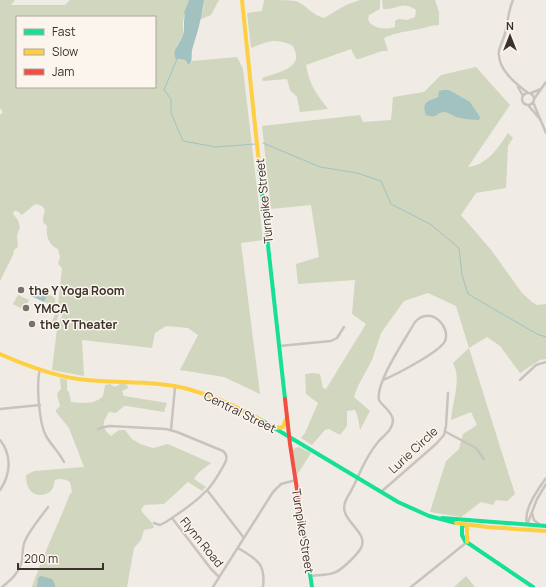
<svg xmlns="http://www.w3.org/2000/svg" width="546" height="587" viewBox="0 0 546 587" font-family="Manrope,sans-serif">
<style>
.green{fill:#d1d6bf;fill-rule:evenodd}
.water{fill:#a1c2c1}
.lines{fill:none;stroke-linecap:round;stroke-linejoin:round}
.stream{stroke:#a1c2c1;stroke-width:1}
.street{stroke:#c9c3be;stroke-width:2.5}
.fast{stroke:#16e098;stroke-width:4}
.slow{stroke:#ffcf43;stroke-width:4}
.jam{stroke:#f24e42;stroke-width:4}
.poi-dot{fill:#7a716c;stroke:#fbf5ee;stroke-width:1.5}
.labels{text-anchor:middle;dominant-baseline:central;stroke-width:3;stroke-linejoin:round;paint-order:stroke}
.street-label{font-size:12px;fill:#3b302b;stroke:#fbf5ee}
.poi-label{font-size:12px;font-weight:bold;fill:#3b302b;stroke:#fbf5ee;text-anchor:start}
</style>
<rect width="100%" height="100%" fill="#f0ebe5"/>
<!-- green -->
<path class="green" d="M0 0H15L11 5H65L70 0H189L183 21V35L176 47 178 60H185L190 65 192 61 237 57 243 69 263 240 241 243 260 394 224 377 180 370 198 335 188 328 166 326 155 333 152 348 82 340 84 376 52 370 57 328 62 316 58 306 62 268 58 264 60 257 58 249C48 245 46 236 47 226L43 222V218L45 210 42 206 36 204 34 205 22 215 17 211H14L13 214 18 220 20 227 17 235 18 247 14 250 13 255 0 281V115L3 112 0 108ZM17 17H155V87H17Z
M204 0H219L211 15 199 20 203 11Z
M264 0C271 0 290 0 296 1 306 5 312 15 324 18L346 5 360 0H380V9L369 15 368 19C371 29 386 30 395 27V21L399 19 407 20 415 17 416 10C402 0 399 10 383 9L382 0H435L439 12V25C430 25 423 29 414 30 403 32 394 33 384 38L388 51H382L359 59H356L351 49 306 65C310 86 316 93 328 109L300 112 297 97 290 90 287 79 263 81 262 78C278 72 307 68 292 45 273 38 269 41 251 48L247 13 262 11Z
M476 67 510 105 468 167C487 165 498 148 508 133L513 138 508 146 506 188 476 193 461 215 492 251 522 293 532 302 537 305 546 304V359L540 360 520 373 500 346 487 337 469 348 515 494 507 501 496 500 493 505 481 502 461 517 430 512 446 461 459 449 463 434 477 425 471 412 451 420C452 407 459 384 456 372 456 369 454 366 453 363L469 348 456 306 428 293 404 301 381 333 372 360 358 386 354 397 370 411 360 430 358 418 355 410 347 411V426L340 435 329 429 325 430 312 445 301 438 305 433 318 403 306 394 305 374 313 373 320 374 323 388 326 389 366 324 352 314 355 280 298 284 296 264 319 257 311 205 271 209 262 126 360 115 363 122 391 120 393 97 424 92 441 75Z
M48 294 55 298 56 310 59 314 54 328H49L56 312 47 309 49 304 44 302Z
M18 295 29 300 24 310 13 304Z
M60 378 67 380V390L69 392 71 402C82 403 95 405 103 396L105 385 110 384 115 387 122 383 127 385 128 388 122 391 124 396 167 403 164 412 127 406H124L116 413 109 412C102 424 101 427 111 436L119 430H125L132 439 140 444 153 448 168 444 211 463 198 473 194 479 206 487 202 491 188 482 164 504 144 505 141 510C145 517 152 520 154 528L144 530 141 540 134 548 127 587H32C43 555 58 525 70 494L72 492 70 482C66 479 60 478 55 480L53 488 50 492C35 500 26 491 26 475L34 471 84 467 69 428 56 412V410L60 406C59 399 54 394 61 389Z
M299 447 311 453 297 475 293 451 295 448Z
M466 576 475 587H454Z"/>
<!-- water -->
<path class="water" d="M189 0H204C202 17 197 34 192 50 191 56 193 61 189 65L185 60 176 59C171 50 180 44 183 35 185 29 183 22 185 15L184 13Z
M443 90H449L470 102 480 117 479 120C472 120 463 119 456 117 452 115 448 112 444 112 436 112 439 119 426 115 421 101 428 102 438 97L439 91Z
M35 288 48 294 44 302 31 296Z
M41 576 52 579 55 584V587H37L38 578Z"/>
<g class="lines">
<!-- stream -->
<path class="stream" d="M177 59 164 90 171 99V113L183 141 216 147 255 144
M263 143 320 167 357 173 381 181 391 204 430 224 459 248 462 275 468 294 537 334 546 337"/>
<!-- street -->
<path class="street" d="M513 0C508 11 508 22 505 33 504 39 500 45 499 51 497 69 515 83 528 93
M518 87 523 96
M522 99a6 6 0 1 1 12 0a6 6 0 1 1-12 0Z
M531 93 541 89
M534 99 546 82
M533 102 546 133
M528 105 539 118
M279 346 331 341 337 338 344 327
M40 369C36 384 39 423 46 436 52 446 59 452 64 462
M520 380 536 365 546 362
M0 409 40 405
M98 429 104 427 110 426 166 429 177 432 223 451C230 457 225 463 221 470 217 477 212 486 205 492 194 504 179 513 166 522L160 525 154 523
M171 430 175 387
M446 432 476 448 484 459
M0 440C12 455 11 474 0 490
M207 490 244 538
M381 492 436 444 444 435 446 426 448 393
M532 513 534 520 540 525
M172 518 211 569 219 577
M527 524C523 510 538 489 546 478
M527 525 537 499 546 484
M238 548C256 559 266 563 263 587
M311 576C332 574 335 576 351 560 355 556 358 553 361 548 370 531 336 520 346 500 349 494 353 488 356 481 362 467 368 454 378 442 384 435 393 430 393 420 392 411 383 407 379 400 375 383 406 338 415 322 431 305 451 327 445 341 440 352 395 375 383 380
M2 587C11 580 20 572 22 560 23 553 22 547 25 541 30 529 41 517 48 507
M213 587 273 492 281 484 296 480
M411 587 467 542"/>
<!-- fast -->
<path class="fast" d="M259 164 285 399
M261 420 398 502 429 516 456 523
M442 518 546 526
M465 524 462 527V535L465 541 533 587
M304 535 312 587"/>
<!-- slow -->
<path class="slow" d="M242 0 259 164
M0 354C25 365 51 375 78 379 115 384 152 380 188 389 213 396 238 407 261 420
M275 428 283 427 286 419
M456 523 487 527 546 531
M465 524 467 528V542"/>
<!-- jam -->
<path class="jam" d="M285 399 290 444 304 535"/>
</g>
<!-- markers -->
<g class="poi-dot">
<circle cx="21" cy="290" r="4"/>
<circle cx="26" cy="308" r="4"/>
<circle cx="32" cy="324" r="4"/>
</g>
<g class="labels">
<!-- street labels -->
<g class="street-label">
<text transform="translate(264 201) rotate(-96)">Turnpike Street</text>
<text transform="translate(240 412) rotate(26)">Central Street</text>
<text transform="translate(413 450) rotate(-43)">Lurie Circle</text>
<text transform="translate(303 531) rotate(81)">Turnpike Street</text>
<text transform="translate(202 542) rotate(51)">Flynn Road</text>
</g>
<!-- poi labels -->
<g class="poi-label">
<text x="29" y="290">the Y Yoga Room</text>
<text x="34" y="308">YMCA</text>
<text x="40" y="324">the Y Theater</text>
</g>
</g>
<!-- legend -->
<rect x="16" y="16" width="140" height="72" fill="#fbf5ee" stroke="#aea6a0"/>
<rect x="24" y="29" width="20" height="6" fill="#16e098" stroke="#aea6a0"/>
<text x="52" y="36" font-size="12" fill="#3b302b">Fast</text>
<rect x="24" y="49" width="20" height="6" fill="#ffcf43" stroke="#aea6a0"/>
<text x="52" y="56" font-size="12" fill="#3b302b">Slow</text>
<rect x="24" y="69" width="20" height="6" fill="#f24e42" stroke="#aea6a0"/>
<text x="52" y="76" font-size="12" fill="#3b302b">Jam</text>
<!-- north arrow -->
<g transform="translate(510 36)" stroke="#fbf5ee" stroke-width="3" paint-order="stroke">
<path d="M0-3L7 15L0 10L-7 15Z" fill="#3b302b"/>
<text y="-6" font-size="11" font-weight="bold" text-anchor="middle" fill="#3b302b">N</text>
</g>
<!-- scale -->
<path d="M18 563v6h85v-6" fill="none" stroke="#3b302b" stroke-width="2"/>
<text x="24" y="563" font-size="12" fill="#3b302b" stroke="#fbf5ee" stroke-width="3" paint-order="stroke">200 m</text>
</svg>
